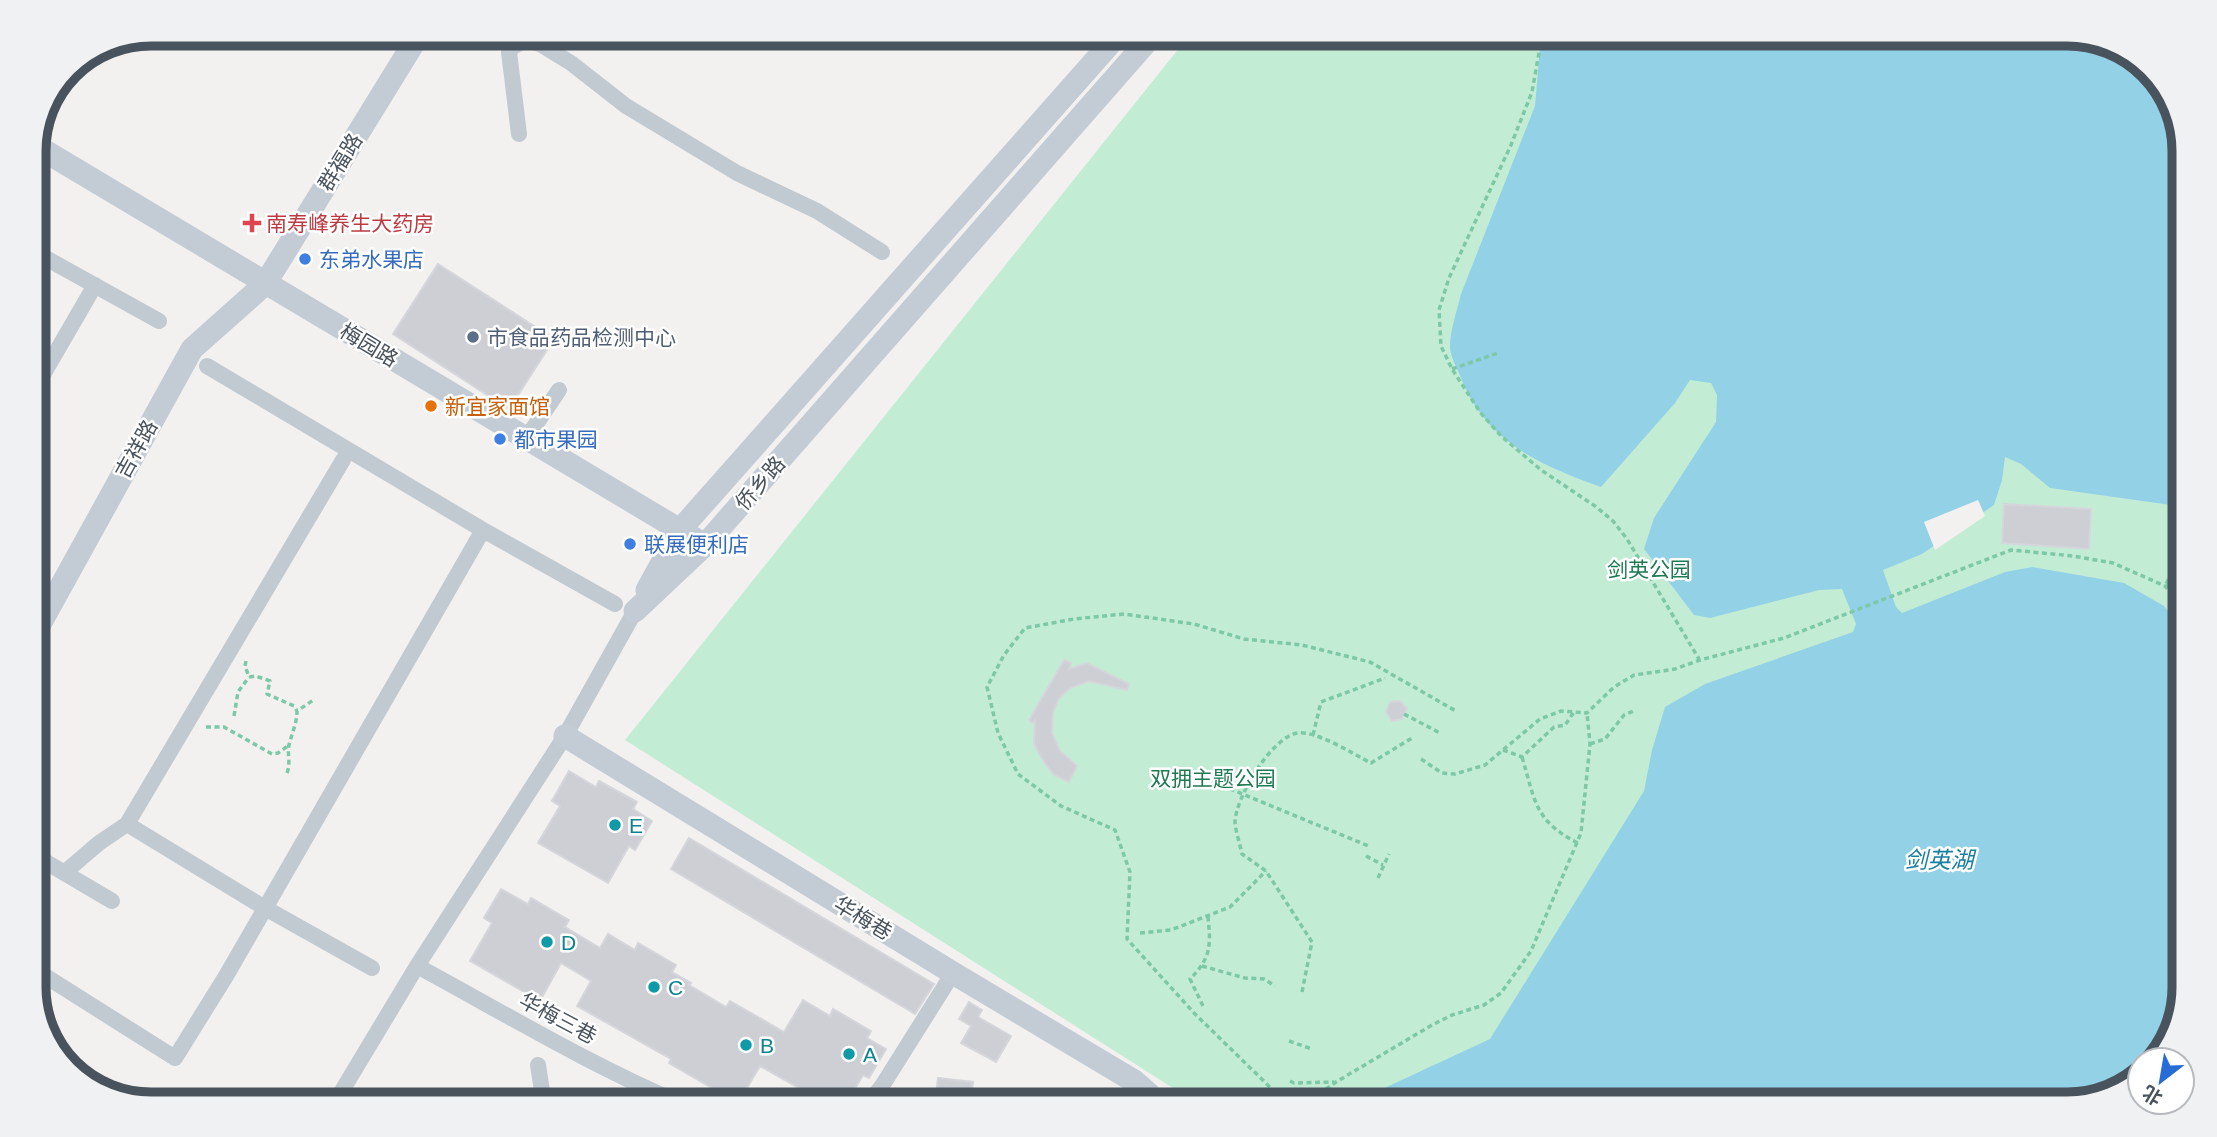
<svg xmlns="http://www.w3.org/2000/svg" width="2217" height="1137" viewBox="0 0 2217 1137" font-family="Helvetica,'Noto Sans SC',sans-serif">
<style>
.green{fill:#c3ecd5}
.water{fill:#93d1e6}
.pier{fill:#f3f1f0}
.building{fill:#cecfd4;stroke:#d5d6db;stroke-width:2}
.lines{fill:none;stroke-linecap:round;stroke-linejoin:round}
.path{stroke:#7dc8a6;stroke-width:3.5;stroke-dasharray:5 3.5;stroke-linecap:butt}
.street{stroke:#c2cad1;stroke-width:16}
.secondary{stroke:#c3cbd5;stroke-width:23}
.health-dot{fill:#e0444e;stroke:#fff;stroke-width:2.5}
.shop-dot{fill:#3f7fe0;stroke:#fff;stroke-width:2.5}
.service-dot{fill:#5c6f8a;stroke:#fff;stroke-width:2.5}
.food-dot{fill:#e8710a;stroke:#fff;stroke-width:2.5}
.culture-dot{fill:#0f9aa8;stroke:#fff;stroke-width:2.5}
.labels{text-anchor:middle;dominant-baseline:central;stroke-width:5;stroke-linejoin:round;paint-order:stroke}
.street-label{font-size:21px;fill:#49535d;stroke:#fff}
.health-label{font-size:21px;fill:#be3a42;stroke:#fff;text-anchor:start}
.shop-label{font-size:21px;fill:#366cbe;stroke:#fff;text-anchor:start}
.service-label{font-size:21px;fill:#4e5e75;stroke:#fff;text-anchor:start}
.food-label{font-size:21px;fill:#c56008;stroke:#fff;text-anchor:start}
.park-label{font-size:21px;fill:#1e7a50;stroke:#fff}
.culture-label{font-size:21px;fill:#0d838f;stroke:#fff;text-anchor:start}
.water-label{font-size:23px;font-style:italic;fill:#177fa2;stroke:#fff}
.rim{fill:none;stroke:#49535d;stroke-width:9}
</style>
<rect width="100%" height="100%" fill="#f3f1f0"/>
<!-- green -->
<path class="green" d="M2067 33 2119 45 2164 86 2184 143V987L2172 1039 2152 1060H2140V1073L2126 1088 2067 1104H1198L625 740 1188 37Z"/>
<!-- water -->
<path class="water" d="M2067 33 2119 45 2164 86 2184 143V486L2171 505 2050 488 2021 464 2005 457 2002 480 1994 505 1922 554 1883 570 1896 607 1902 613 2005 572 2032 567 2124 583 2164 606 2184 631V987L2172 1039 2152 1060H2140V1073L2126 1088 2067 1104H1350L1490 1039 1644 791 1652 750 1665 707 1705 684 1853 632 1856 624 1842 589 1819 590 1710 618 1694 615 1644 549 1654 518 1716 422 1717 395 1711 383 1690 380 1675 403 1601 487C1540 465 1486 442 1461 378 1458 369 1450 357 1450 347 1450 330 1457 311 1461 294L1535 106 1541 36Z"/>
<!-- pier -->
<path class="pier" d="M1978 500 1985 516 1935 550 1924 522Z"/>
<!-- building -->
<path class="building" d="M438 264 554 339 509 409 393 334Z
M2004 504 2091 509 2089 549 2002 543Z
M1064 660 1071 663 1069 669 1087 663 1129 684 1127 690 1089 681 1070 688 1059 698 1053 713 1052 733 1060 751 1077 766 1069 782 1054 775 1044 762 1034 744 1035 720 1032 723 1029 720Z
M1400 701 1407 708 1402 719 1392 721 1386 712 1390 702Z
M569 771 596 787 599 781 637 802 633 809 652 821 635 850 629 846 608 883 538 843 560 806 552 801Z
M689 838 934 984 915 1014 671 869Z
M501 889 528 904 531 898 569 920 565 927 600 948 608 934 635 950 638 943 676 965 672 972 691 983 689 985 726 1007 730 1001 784 1032 803 1000 830 1016 833 1009 871 1031 867 1038 886 1049 869 1078 863 1075 846 1104H827L760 1066 738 1103 669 1063 671 1059 577 1006 591 981 561 963 540 1001 470 961 492 923 484 918Z
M969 1002 982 1010 978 1017 1011 1036 996 1062 961 1043 971 1026 959 1019Z
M938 1078 973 1082 970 1104H935Z"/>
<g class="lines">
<!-- path -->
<path class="path" d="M1542 36 1532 92 1511 145 1449 278 1439 310 1441 346 1452 369 1480 412 1501 436 1541 470 1595 506 1613 521 1627 539 1699 659
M1074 38 1081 47
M1452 369 1498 353
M2169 535 2184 540
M2184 549 2165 586H2184
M246 661 245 666 249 677 256 676 270 681 267 694 294 706 297 711
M1404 714 1440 733
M234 716 238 692 249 677
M206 727H224L272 754 278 753 288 746
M1313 735 1321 702 1385 678
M1590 744 1605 739 1624 715 1636 710
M1503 750 1522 757 1554 727 1565 725 1574 712
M1522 757C1535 800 1534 821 1578 843
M1421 759 1442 773 1455 774 1485 765 1540 719 1561 711 1587 713 1614 687 1634 675 1675 669 1700 660 1784 638 2011 550 2073 556 2113 563 2165 586 2184 607
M287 773C291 763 287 754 289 745 292 733 297 723 297 711L315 699
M1206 779 1371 847
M1366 856 1383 865
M1378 878 1389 854
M1140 933 1171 930 1230 907 1266 871
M1202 966 1245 978 1264 979 1275 986
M1302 992 1312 942 1266 871 1242 854C1240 844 1236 833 1235 823 1235 798 1271 738 1297 733 1316 730 1353 754 1371 763L1412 738
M1203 1006 1190 979C1211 958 1211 946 1208 917
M1289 1041 1312 1049
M1290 1081 1294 1083 1334 1082
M1310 1101 1318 1104
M1244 1104 1276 1093 1195 1014 1127 939 1130 872 1115 830 1061 806 1018 774 998 733 987 687 1004 655 1025 628 1074 619 1124 614 1194 624 1244 639 1302 645 1370 662 1456 711
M1305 1104 1336 1082 1432 1025 1452 1015 1484 1005 1501 993 1531 951 1581 833 1590 744 1587 713"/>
<!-- street -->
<path class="street" d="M527 40 540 44 571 63 626 106 737 173 817 211 882 252
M519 134 509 52 514 46 526 40
M33 251 159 321
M207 366 483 530 615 604
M33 392 95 285
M530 433 559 390
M127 824 343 460
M34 855 112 901
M64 873 99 843 127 824 265 908 372 968
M417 966C504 1013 590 1065 682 1104
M34 969 175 1058 226 976 483 530
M538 1065 544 1104
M334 1104 417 966 565 736 635 611
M868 1104 882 1086 953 973"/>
<!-- secondary -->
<path class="secondary" d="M33 144 705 545
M647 590 680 530 1116 37
M635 611 705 545 1151 37
M34 635 192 349 265 284 415 41
M565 736 953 973 1134 1081 1149 1094 1156 1104"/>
</g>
<!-- markers -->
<path class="health-dot" d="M248.5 212.5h7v7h7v7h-7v7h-7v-7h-7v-7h7z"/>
<g class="shop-dot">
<circle cx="305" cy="259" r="7"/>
<circle cx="500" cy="439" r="7"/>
<circle cx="630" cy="544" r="7"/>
</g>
<circle class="service-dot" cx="473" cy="337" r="7"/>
<circle class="food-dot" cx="431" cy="406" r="7"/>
<g class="culture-dot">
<circle cx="615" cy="825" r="7"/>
<circle cx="547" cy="942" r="7"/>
<circle cx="654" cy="987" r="7"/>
<circle cx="746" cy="1045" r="7"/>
<circle cx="849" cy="1054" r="7"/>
</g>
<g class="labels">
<!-- street labels -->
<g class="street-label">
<text transform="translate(340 162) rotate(-58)">群福路</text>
<text transform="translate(369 345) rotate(31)">梅园路</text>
<text transform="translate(136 449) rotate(-61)">吉祥路</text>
<text transform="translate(760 483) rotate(-49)">侨乡路</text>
<text transform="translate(863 918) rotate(31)">华梅巷</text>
<text transform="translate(558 1018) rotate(28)">华梅三巷</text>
</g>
<!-- health labels -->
<g class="health-label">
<text x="266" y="223">南寿峰养生大药房</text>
</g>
<!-- shop labels -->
<g class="shop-label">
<text x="319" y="259">东弟水果店</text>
<text x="514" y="439">都市果园</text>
<text x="644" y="544">联展便利店</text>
</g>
<!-- service labels -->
<g class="service-label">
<text x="487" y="337">市食品药品检测中心</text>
</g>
<!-- food labels -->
<g class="food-label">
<text x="445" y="406">新宜家面馆</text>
</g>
<!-- park labels -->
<g class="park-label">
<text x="1649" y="569">剑英公园</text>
<text x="1213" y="778">双拥主题公园</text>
</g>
<!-- culture labels -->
<g class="culture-label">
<text x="629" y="825">E</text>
<text x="561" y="942">D</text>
<text x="668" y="987">C</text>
<text x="760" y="1045">B</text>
<text x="863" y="1054">A</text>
</g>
<!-- water labels -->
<g class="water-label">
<text x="1939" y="860">剑英湖</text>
</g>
</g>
<!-- crop -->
<path d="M0 0H2217V1137H0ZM151 46H2067A105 105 0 0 1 2172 151V987A105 105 0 0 1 2067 1092H151A105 105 0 0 1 46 987V151A105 105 0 0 1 151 46Z" fill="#f0f1f2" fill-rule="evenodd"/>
<path class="rim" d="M151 46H2067A105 105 0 0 1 2172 151V987A105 105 0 0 1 2067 1092H151A105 105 0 0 1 46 987V151A105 105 0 0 1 151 46Z"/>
<!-- north arrow -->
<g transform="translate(2161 1081) rotate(211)"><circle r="33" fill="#ffffff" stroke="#b6babe" stroke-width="2"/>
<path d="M0-5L12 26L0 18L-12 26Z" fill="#266cd7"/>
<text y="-10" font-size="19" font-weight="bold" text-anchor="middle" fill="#49535d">北</text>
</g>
</svg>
